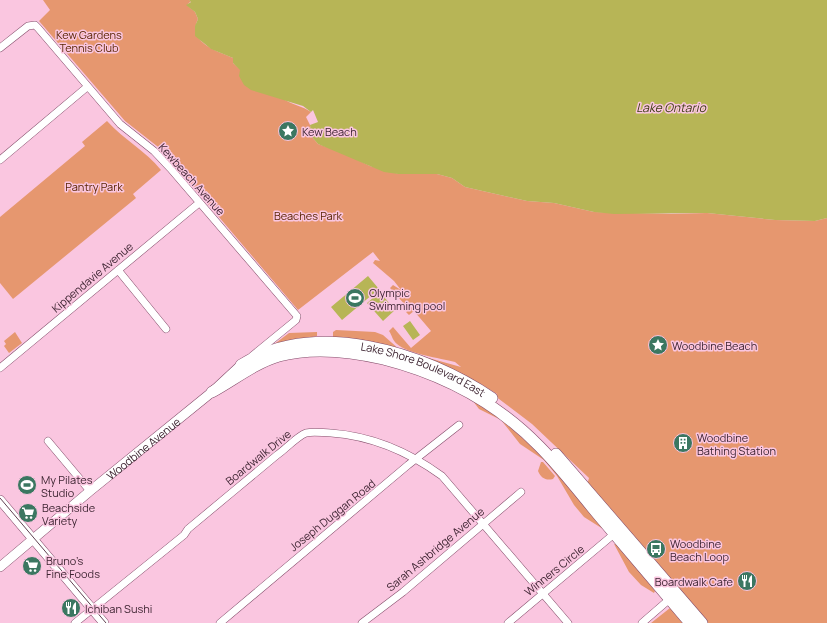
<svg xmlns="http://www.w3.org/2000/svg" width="827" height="623" viewBox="0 0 827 623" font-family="Manrope,sans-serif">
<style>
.green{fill:#e6976f}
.water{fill:#b7b556}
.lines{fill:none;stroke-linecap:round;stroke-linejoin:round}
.minor-casing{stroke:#834b69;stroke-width:8}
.major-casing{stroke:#834b69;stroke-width:10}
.highway-casing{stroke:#834b69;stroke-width:12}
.minor{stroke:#fff;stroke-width:7}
.major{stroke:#fff;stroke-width:9}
.highway{stroke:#fff;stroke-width:11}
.tram{stroke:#624453;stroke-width:1}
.labels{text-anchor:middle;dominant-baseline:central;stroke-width:3;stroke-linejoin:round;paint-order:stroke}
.park-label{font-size:11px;fill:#592502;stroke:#fac6e0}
.poi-label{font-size:11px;fill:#3e2532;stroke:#fac6e0;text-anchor:start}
.street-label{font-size:11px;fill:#3e2532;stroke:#fac6e0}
.water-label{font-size:12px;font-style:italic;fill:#3e3d14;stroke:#fac6e0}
</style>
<rect width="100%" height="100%" fill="#fac6e0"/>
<!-- green -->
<path class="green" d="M43 0H189L191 1 187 5 195 12 198 19C187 42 216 51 233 58V63C248 77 267 91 285 100 294 105 302 106 311 112L306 117 310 125 312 137 318 144 341 152 370 166 399 174H437L452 178 465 187 527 201 554 203 594 212 671 214 707 213 775 220 815 221 827 218V623H706L587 485 589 478 532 424 495 396 497 394 479 383 477 384 333 337V332L336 330 375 332 383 335 400 350 461 367 455 362C440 358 408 354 397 344 392 340 392 335 389 331L393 327 411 348 431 331 414 311 409 315 406 312 413 306 411 304 407 307 390 288 393 285 401 290 394 281 373 263 375 260 380 261 373 252 298 310 162 150 125 121 39 21 50 10Z
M107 121C124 140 146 151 161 170L133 194 136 198 13 299 0 283V217L85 146 82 142Z
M15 332 22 343 9 353 4 346 6 344 4 341Z
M317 332V336L273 345 289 333Z
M473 401C516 427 549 462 581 500 588 509 599 519 603 529L584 517 574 505 557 476 544 460 520 444 501 420 479 409Z
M541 462H543L555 476 553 479C546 481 541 478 538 471Z
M614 544 618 545 655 591 654 593 641 585 629 572Z
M670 608 683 623H651Z"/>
<!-- water -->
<path class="water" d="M189 0H827V218L815 221 775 220 707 213 614 214 594 212 554 203 527 201 465 187 452 178 437 174H398L384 172 318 144 312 137 310 125 318 122 313 110 311 112 303 106 251 90 244 85 239 76 240 70 233 63V58L211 49 195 36V26L198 19 195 12 186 5 191 2Z
M368 276 379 289 342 320 331 307Z
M380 292 395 310 383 321 367 303Z
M410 321 420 335 413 340 403 326Z"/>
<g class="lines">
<defs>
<path id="minor" d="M0 48 28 26 35 25 38 28 120 124 154 151 170 168 297 316 296 320 252 356
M0 160 87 87
M118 270 166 329
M0 368 199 203
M48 441 90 491
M75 623 184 535 188 529C218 504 247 480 277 455 286 449 296 437 306 433 314 431 323 433 331 433 372 436 409 452 442 476L568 623
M220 623 408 465 459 425
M362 623 403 592 521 492
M508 623 614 534
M642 623 672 597"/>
<g id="major">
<path d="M0 500 104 623"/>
<path id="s1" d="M0 567 90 491 212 392 241 365"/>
</g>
<g id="highway">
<path id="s2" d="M241 365C316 318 424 352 492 398"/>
<path d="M212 392C234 380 255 363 279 356 313 347 349 351 383 359 442 374 496 402 539 446 561 468 580 493 600 517 630 552 660 588 690 623"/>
<path d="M556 454 702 623"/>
</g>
</defs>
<!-- minor casing -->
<use href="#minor" class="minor-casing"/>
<!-- major casing -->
<use href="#major" class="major-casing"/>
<!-- highway casing -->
<use href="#highway" class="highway-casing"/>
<!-- minor -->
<use href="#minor" class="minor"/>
<!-- major -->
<use href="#major" class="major"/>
<!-- highway -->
<use href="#highway" class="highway"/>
<!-- tram -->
<path class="tram" d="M0 498 106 623"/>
</g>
<!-- icons -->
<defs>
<symbol id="sight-disc" viewBox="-11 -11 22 22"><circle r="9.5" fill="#3b7761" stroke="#fac6e0"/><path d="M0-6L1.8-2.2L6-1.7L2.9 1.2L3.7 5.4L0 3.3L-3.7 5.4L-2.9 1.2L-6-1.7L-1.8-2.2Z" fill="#fff"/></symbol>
<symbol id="stadium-disc" viewBox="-11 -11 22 22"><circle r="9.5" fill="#3b7761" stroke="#fac6e0"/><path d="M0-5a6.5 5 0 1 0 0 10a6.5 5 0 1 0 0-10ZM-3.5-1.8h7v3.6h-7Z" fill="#fff"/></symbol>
<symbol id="building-disc" viewBox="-11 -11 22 22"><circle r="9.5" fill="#3b7761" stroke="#fac6e0"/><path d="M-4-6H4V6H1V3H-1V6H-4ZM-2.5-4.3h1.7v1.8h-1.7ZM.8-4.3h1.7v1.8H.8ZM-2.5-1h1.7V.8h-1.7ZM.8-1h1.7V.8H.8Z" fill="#fff"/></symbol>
<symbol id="supermarket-disc" viewBox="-11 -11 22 22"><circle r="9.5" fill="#3b7761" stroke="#fac6e0"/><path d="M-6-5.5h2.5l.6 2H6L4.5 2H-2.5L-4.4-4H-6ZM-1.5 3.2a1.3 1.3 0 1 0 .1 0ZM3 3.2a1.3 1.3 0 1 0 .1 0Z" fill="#fff"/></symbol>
<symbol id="bus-disc" viewBox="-11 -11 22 22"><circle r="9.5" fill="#3b7761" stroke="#fac6e0"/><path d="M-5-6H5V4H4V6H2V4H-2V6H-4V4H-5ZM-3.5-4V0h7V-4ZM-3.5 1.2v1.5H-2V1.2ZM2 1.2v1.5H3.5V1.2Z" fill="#fff"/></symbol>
<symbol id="restaurant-disc" viewBox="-11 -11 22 22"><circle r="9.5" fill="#3b7761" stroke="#fac6e0"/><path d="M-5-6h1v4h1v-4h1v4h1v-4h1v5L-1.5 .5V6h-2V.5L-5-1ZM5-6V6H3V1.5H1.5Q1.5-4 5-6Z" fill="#fff"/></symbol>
</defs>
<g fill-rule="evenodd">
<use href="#sight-disc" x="277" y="120" width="22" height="22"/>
<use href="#stadium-disc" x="344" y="287" width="22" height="22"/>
<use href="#sight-disc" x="647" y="334" width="22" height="22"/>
<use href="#building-disc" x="672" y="432" width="22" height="22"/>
<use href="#stadium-disc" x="16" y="474" width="22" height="22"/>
<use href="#supermarket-disc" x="17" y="502" width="22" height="22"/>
<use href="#bus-disc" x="645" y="538" width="22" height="22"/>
<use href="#supermarket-disc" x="21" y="555" width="22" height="22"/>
<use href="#restaurant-disc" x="736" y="570" width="22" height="22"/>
<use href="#restaurant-disc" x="60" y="597" width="22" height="22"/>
</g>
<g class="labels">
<!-- park labels -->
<g class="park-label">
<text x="89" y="34">Kew Gardens<tspan x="89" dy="13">Tennis Club</tspan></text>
<text x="94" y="186">Pantry Park</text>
<text x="308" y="215">Beaches Park</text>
</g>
<!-- poi labels -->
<g class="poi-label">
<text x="302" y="131">Kew Beach</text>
<text x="369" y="292">Olympic<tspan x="369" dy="13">Swimming pool</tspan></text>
<text x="672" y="345">Woodbine Beach</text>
<text x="697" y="437">Woodbine<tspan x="697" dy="13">Bathing Station</tspan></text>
<text x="41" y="479">My Pilates<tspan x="41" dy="13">Studio</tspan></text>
<text x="42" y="507">Beachside<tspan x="42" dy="13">Variety</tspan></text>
<text x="670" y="543">Woodbine<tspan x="670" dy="13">Beach Loop</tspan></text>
<text x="46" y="560">Bruno’s<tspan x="46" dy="13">Fine Foods</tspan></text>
<text x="733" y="581" text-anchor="end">Boardwalk Cafe</text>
<text x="85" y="608">Ichiban Sushi</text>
</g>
<!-- street labels -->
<g class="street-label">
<text transform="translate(192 179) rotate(48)">Kewbeach Avenue</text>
<text transform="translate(92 277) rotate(-40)">Kippendavie Avenue</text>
<text stroke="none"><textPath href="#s2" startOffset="191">Lake Shore Boulevard East</textPath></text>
<text stroke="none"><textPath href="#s1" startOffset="186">Woodbine Avenue</textPath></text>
<text transform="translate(258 457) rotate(-39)">Boardwalk Drive</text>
<text transform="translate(332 515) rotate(-39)">Joseph Duggan Road</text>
<text transform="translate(435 549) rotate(-40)">Sarah Ashbridge Avenue</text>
<text transform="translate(554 570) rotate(-39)">Winners Circle</text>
</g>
<!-- water labels -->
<g class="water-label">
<text x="671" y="107">Lake Ontario</text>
</g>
</g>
</svg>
